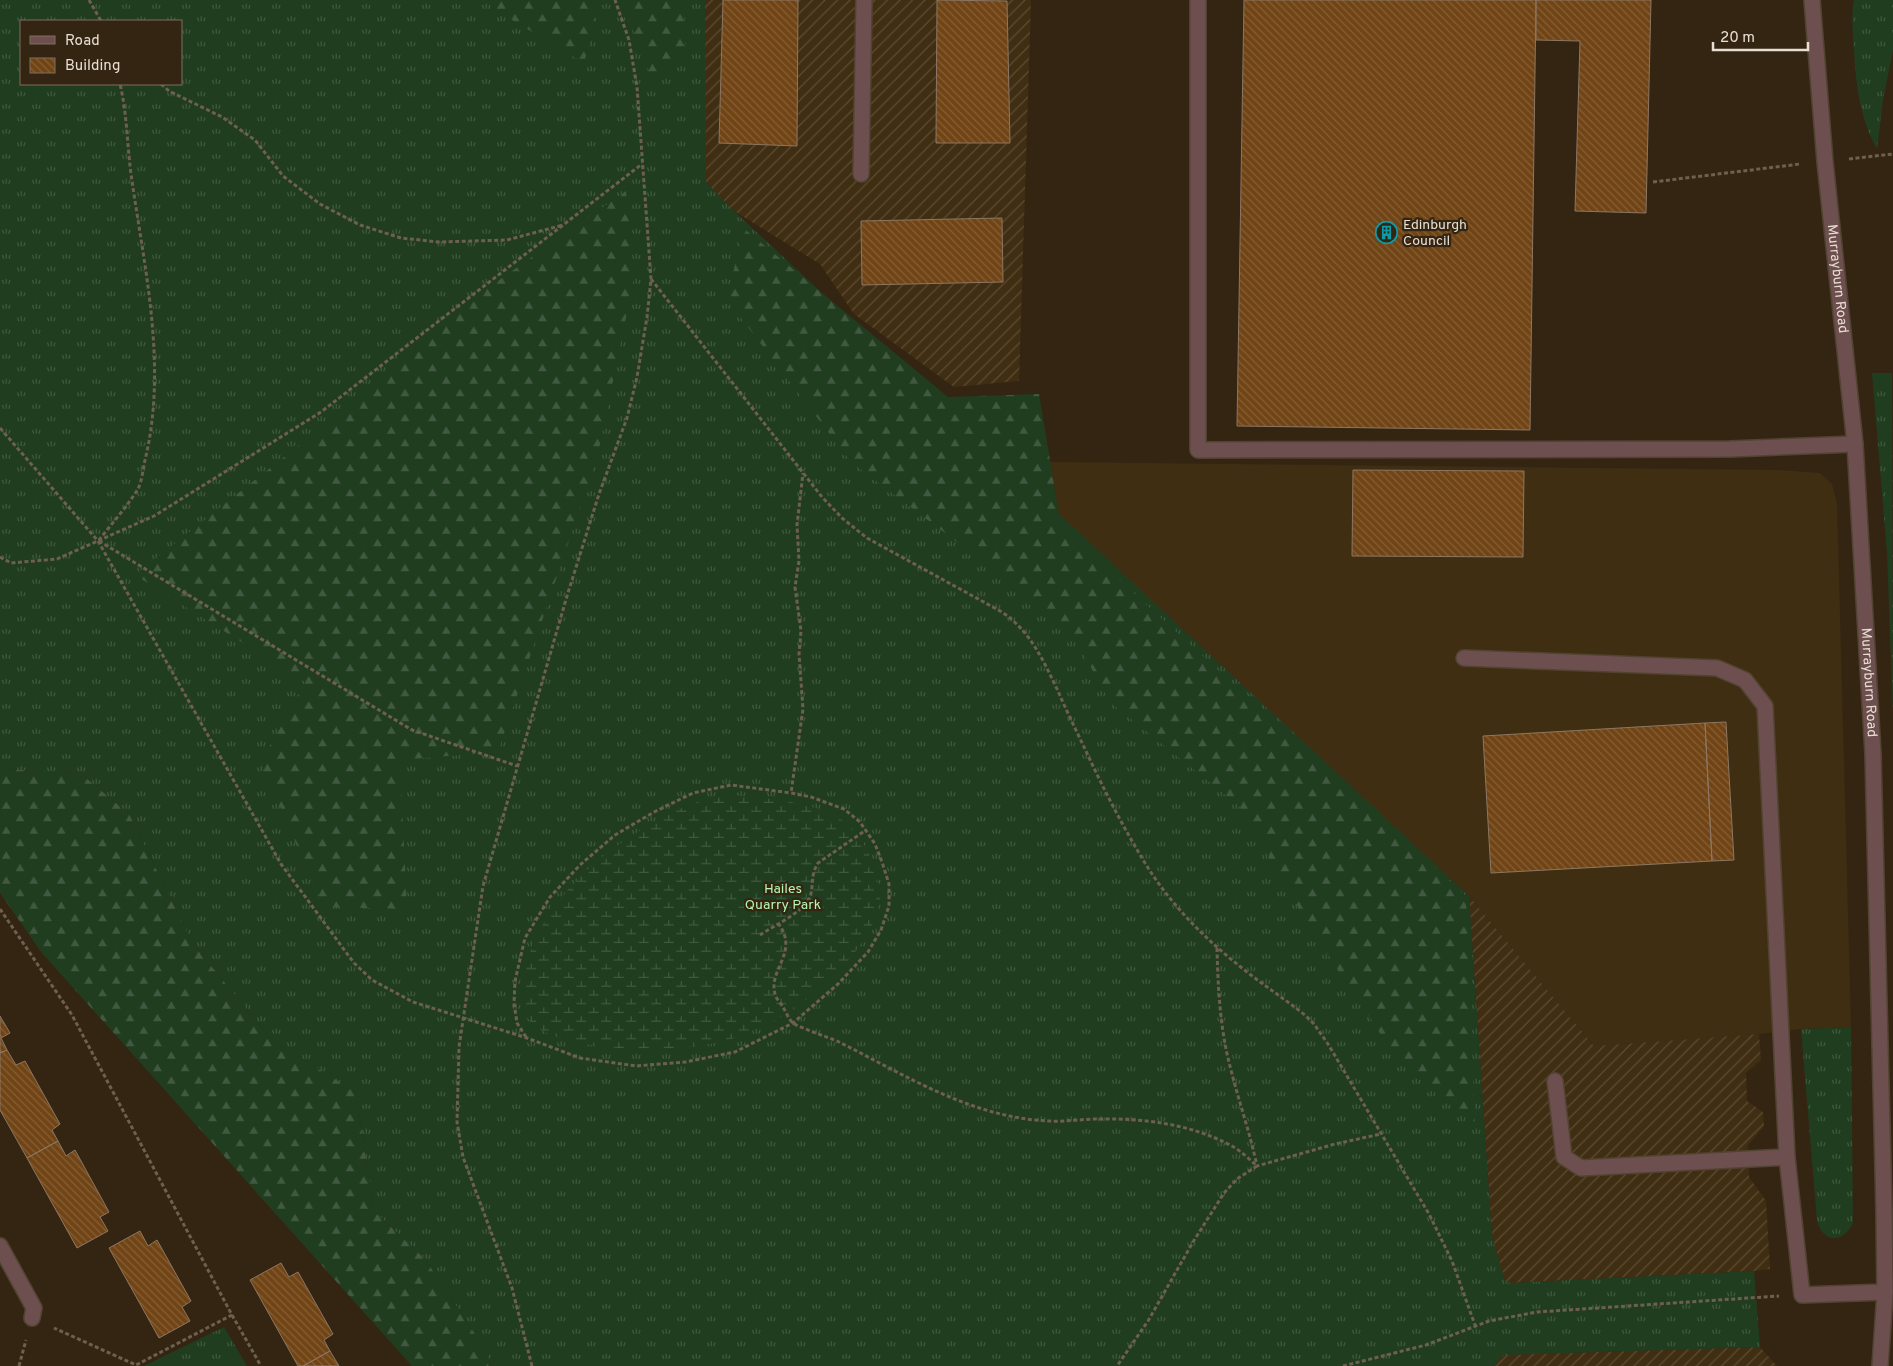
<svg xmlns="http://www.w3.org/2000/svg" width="1893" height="1366" viewBox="0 0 1893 1366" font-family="Overpass,sans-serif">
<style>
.built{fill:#402e13}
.industrial{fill:url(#industrial-furrows)}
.grass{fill:url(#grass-tufts);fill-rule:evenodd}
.forest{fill:url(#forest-firs)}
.wetland{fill:url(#wetland-marsh)}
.building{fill:url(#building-back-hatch);stroke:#8c7764}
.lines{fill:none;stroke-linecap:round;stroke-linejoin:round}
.service-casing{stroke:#514331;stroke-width:18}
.minor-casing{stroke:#514331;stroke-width:18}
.tertiary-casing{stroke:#514331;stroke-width:18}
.path{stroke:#6d604f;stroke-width:3;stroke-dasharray:4 2.5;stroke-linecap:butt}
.service{stroke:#6c4f4e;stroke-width:15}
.minor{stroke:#6c4f4e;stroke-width:15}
.tertiary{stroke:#6c4f4e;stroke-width:15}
.labels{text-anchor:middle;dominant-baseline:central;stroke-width:4.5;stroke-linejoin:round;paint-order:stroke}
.poi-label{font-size:14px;fill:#e8ded2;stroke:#342512;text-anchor:start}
.street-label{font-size:14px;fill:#e8ded2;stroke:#342512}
.park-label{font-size:14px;fill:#b3f7b1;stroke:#342512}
</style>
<defs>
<pattern id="industrial-furrows" width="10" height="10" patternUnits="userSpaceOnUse" patternTransform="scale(1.25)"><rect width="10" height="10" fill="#402e13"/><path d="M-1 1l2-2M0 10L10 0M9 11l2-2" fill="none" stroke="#5c4c34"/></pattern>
<pattern id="grass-tufts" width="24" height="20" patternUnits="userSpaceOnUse" patternTransform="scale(1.25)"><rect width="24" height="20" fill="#203d20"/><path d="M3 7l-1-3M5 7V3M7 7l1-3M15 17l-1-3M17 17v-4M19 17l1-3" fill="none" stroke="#405940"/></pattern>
<pattern id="forest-firs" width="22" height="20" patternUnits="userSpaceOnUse" patternTransform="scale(1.25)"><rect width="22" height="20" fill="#203d20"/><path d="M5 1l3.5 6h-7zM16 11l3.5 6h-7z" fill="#405940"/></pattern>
<pattern id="wetland-marsh" width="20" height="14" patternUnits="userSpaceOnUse" patternTransform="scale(1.25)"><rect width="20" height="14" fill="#203d20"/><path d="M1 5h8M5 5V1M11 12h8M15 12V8" fill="none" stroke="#405940"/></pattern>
<pattern id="building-back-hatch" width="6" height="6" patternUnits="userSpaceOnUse" patternTransform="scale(1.25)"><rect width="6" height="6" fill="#714415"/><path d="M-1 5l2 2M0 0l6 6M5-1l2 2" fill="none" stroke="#855f36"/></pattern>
</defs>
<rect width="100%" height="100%" fill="#342512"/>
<!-- built -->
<path class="built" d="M1050 462 1777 470 1820 473 1832 484 1837 504 1851 1027 1801 1029 1759 1034 1594 1046 1469 896 1061 527Z"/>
<!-- industrial -->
<path class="industrial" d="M705 0H1031L1019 381 954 387 854 314 820 264 734 211 705 182Z
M1469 896 1594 1046 1759 1034 1761 1060 1746 1073 1747 1101 1763 1112 1764 1126 1748 1145 1749 1177 1766 1201 1770 1269 1754 1271 1511 1283 1505 1281 1492 1237Z
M1760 1347 1777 1366H1494L1503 1355Z"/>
<!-- grass -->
<path class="grass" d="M0 0H705L706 182 734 211 1469 896 1492 1237 1505 1281 1511 1283 1754 1271 1760 1347 1503 1355 1494 1366H493L475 1334 425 1259 374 1211 356 1092 273 1041 193 944 129 814 80 773 0 769ZM21 21H181V84H21Z
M1854 0H1893V50L1883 100 1877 149C1860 118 1856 86 1854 51 1853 33 1851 17 1854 0Z
M1872 373H1892L1893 713 1887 553Z
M1851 1027 1853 1223C1843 1244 1822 1243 1817 1220L1801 1029Z
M224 1327 247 1366H144Z"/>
<!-- forest -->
<path class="forest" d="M487 0H585L596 19 584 63 497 11Z
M621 0H684L685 44 652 80Z
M626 191 634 278 598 454 498 752 400 760 407 909 323 907 261 762 305 682 135 575 376 384 408 344Z
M742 227 948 397 1039 394 1061 527 1466 896 1475 1126 1387 1044 1307 922 1239 806 1110 702 1068 626 851 462 728 301Z
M0 769 80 773 129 814 193 944 273 1041 356 1092 374 1211 425 1259 475 1334 493 1366H412L42 953 0 893Z"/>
<!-- wetland -->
<path class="wetland" d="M731 795C764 798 810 801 839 818 855 827 864 843 871 859 876 874 883 891 879 906 870 946 826 986 794 1009 780 1019 741 1037 724 1041 683 1051 641 1051 599 1046 581 1044 539 1036 528 1019 523 1012 524 999 524 991 523 932 575 874 621 843 640 830 677 808 698 802 709 799 720 797 731 795Z"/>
<!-- building -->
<path class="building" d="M723 0H798L797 146 719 143Z
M937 0 1007 1 1010 143H936Z
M1244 0H1536L1530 430 1237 426Z
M1536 0H1651L1646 213 1575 211 1580 41 1536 40Z
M1002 218 1003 282 862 285 861 221Z
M1353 470 1524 471 1523 557 1352 556Z
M1726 722 1734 860 1712 861 1705 723Z
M1705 723 1712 861 1491 873 1483 736Z
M0 1016 10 1033 1 1038 7 1050 0 1053Z
M7 1050 16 1065 25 1061 60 1124 52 1130 58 1141 27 1158 0 1110V1053Z
M58 1141 66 1156 75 1150 109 1212 100 1217 108 1231 77 1248 27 1158Z
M140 1231 148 1246 157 1240 191 1301 182 1307 190 1321 159 1338 109 1248Z
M281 1263 289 1277 298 1272 333 1334 324 1340 330 1351 303 1366H298L250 1280Z
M330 1351 339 1366H303Z"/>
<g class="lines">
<defs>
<path id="service" d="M1198 0V450L1730 449 1855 444
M861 174 864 0
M1464 658 1717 668 1745 680 1765 706 1787 1157 1802 1295 1885 1292
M1555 1081 1564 1157 1581 1168 1787 1157"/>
<path id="minor" d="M0 1246 34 1308 32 1318"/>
<g id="tertiary">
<path id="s1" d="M1812 0 1825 162 1855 444 1873 754 1884 1211 1885 1292 1880 1366"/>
</g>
</defs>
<!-- service casing -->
<use href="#service" class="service-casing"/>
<!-- minor casing -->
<use href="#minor" class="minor-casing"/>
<!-- tertiary casing -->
<use href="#tertiary" class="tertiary-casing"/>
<!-- path -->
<path class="path" d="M89 0 101 21
M161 84 169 91 222 117 255 140 283 176 320 204 360 225 401 238 439 242 507 240 563 225
M1849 159 1893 154
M1653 182 1800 164
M651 279 822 497 842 518 867 538 1002 612C1031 632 1043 660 1058 691 1066 710 1076 730 1085 749 1103 788 1123 827 1145 863 1170 904 1205 939 1242 968 1263 985 1285 999 1306 1016L1314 1024 1328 1044 1429 1214 1452 1261 1475 1325
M0 428 98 541 281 864 354 963 372 980 413 1002 527 1038 580 1058 636 1066 685 1062 735 1052 793 1023 838 984 868 952 881 930 889 906V884L882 862 875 844 860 822 844 809 811 797 791 793 803 709 799 654 801 631 795 587 799 561 797 525 803 473
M99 540C110 526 129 504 138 489 142 481 143 469 145 460 168 366 144 267 131 174 127 144 127 113 120 84
M99 541 412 730 517 766
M0 557 11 563 57 559 154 516 321 412 642 164
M0 909 72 1015 232 1315 136 1365 54 1328
M778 923C800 952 768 969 775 994 776 999 781 1003 783 1007 786 1012 789 1020 793 1023 800 1028 828 1037 839 1042 905 1075 972 1118 1049 1121 1065 1122 1082 1119 1098 1119 1143 1118 1190 1124 1230 1145 1240 1150 1249 1159 1257 1166L1237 1179 1224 1193 1193 1242 1148 1321 1117 1366
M760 935C773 926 804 912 810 897 814 885 810 876 818 863L866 830
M1217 948C1218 989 1220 1030 1231 1070 1239 1102 1250 1133 1257 1166L1335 1144 1381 1134
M526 1037 517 1023 514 1003 515 981 525 938 550 897 580 865 615 835 654 812 693 793 731 785 791 793
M232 1315 261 1366
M19 1366 26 1340
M532 1366 512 1288 463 1157 457 1122 459 1047 483 886 567 596 599 494 627 418 637 377 647 317 651 279 637 87 629 40 615 0
M1343 1366 1426 1345 1489 1321 1537 1312 1779 1296"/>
<!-- service -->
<use href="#service" class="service"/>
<!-- minor -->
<use href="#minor" class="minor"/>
<!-- tertiary -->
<use href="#tertiary" class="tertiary"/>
</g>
<!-- icons -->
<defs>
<symbol id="building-ring" viewBox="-11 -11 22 22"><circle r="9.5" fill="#342512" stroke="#0f9aa8" stroke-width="1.5"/><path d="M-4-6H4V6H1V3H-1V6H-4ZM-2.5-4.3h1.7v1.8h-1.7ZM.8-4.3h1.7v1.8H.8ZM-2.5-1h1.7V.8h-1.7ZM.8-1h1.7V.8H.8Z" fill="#0f9aa8"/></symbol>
</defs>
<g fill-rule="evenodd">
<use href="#building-ring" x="1374" y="220" width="25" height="25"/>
</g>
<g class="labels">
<!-- poi labels -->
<g class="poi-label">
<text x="1403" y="225">Edinburgh<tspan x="1403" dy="16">Council</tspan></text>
</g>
<!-- street labels -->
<g class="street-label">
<text stroke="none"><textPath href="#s1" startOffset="280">Murrayburn Road</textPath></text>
<text stroke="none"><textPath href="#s1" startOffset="685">Murrayburn Road</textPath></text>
</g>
<!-- park labels -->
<g class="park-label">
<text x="783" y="889">Hailes<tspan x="783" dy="16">Quarry Park</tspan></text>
</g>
</g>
<!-- legend -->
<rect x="20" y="20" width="162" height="65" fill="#342512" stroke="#7c6f5f"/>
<rect x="30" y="36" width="25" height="8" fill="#6c4f4e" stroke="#7c6f5f"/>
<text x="65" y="45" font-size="15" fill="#e8ded2">Road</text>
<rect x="30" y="58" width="25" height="15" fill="url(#building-back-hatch)" stroke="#7c6f5f"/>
<text x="65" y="70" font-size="15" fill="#e8ded2">Building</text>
<!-- scale -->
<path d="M1713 42v8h95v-8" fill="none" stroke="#e8ded2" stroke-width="2.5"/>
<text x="1720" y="42" font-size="15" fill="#e8ded2" stroke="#342512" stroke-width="4" paint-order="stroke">20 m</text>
</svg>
